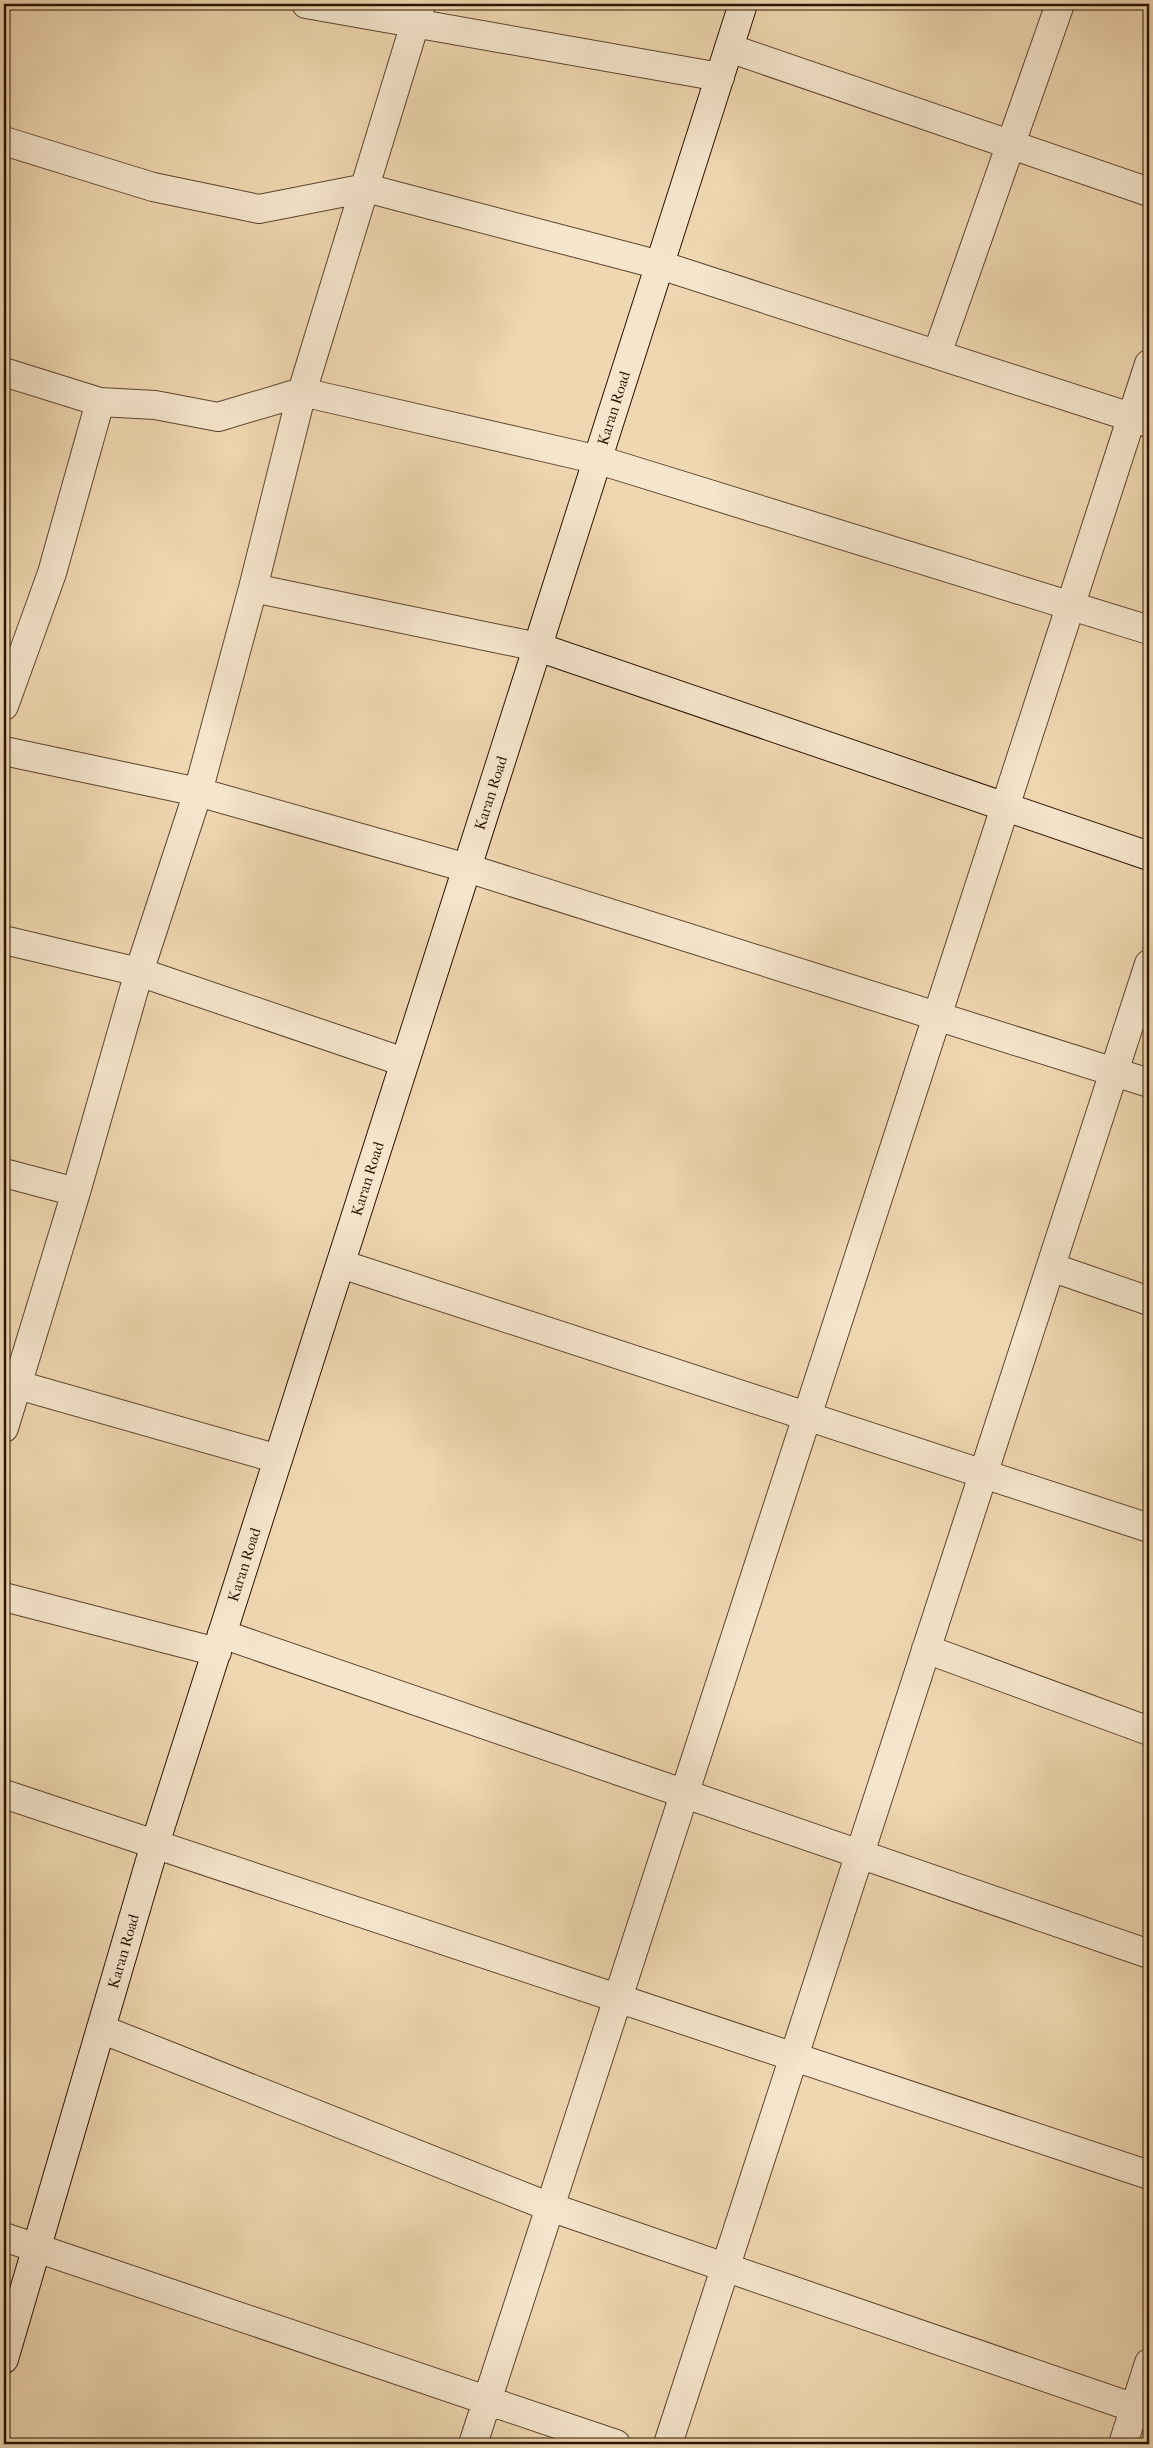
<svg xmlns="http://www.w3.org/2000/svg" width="1153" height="2448" viewBox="0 0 1153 2448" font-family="'IM FELL French Canon',serif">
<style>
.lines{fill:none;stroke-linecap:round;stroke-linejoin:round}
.street-casing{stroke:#5d452e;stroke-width:30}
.secondary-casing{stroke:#2c1403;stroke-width:30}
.street{stroke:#f5e5cc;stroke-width:28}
.secondary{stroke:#f5e5cc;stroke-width:28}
.labels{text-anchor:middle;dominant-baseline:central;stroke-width:4;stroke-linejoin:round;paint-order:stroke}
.street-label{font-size:15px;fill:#2c1403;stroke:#f5e5cc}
</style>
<rect width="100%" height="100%" fill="#efd7b1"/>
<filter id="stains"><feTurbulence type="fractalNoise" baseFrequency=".004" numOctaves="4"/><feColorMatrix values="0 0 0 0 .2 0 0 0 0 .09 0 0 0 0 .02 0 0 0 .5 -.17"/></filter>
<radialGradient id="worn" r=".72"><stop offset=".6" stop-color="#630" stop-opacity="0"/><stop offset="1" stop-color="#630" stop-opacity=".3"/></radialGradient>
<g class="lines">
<defs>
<path id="street" d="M306 4 720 77
M729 48 1149 192
M4 141 153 187 259 209 366 188 660 265 1149 423
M937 354 1060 4
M4 372 100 402 155 405 218 417 302 392 599 460 1149 630
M253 588 538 647
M4 706 52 573 100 402
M4 751 198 792 467 868 1149 1083
M4 940 139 972 404 1062
M4 1173 76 1192
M341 1264 1149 1528
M1051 1267 1149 1301
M4 1381 278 1459
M4 1428 76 1192 139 972 198 792 253 588 302 392 421 4
M4 1597 217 1652
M222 1634 1149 1954
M926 1649 1149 1731
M4 1794 1149 2175
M101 2029 550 2207 1149 2413
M4 2237 616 2444
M473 2444 1149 364
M668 2444 1149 964
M1123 2444 1149 2363"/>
<g id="secondary">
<path d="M538 647 1149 856"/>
<path id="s1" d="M4 2359 155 1844 743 4"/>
</g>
</defs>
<!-- street casing -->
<use href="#street" class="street-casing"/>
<!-- secondary casing -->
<use href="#secondary" class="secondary-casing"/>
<!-- street -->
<use href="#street" class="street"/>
<!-- secondary -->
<use href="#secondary" class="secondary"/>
</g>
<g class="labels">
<!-- street labels -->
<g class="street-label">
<text stroke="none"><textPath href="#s1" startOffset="2044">Karan Road</textPath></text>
<text stroke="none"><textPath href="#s1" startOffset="1640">Karan Road</textPath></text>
<text stroke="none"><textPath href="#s1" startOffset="1235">Karan Road</textPath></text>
<text stroke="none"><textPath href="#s1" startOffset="830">Karan Road</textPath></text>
<text stroke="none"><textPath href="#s1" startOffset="425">Karan Road</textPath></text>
</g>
</g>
<!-- margin -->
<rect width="1153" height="2448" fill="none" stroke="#efd7b1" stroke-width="20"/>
<rect x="5" y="5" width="1143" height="2438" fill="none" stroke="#2c1403" stroke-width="2.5"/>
<rect x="10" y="10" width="1133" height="2428" fill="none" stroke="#2c1403"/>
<rect width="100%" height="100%" filter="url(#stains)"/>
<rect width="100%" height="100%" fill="url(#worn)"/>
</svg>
